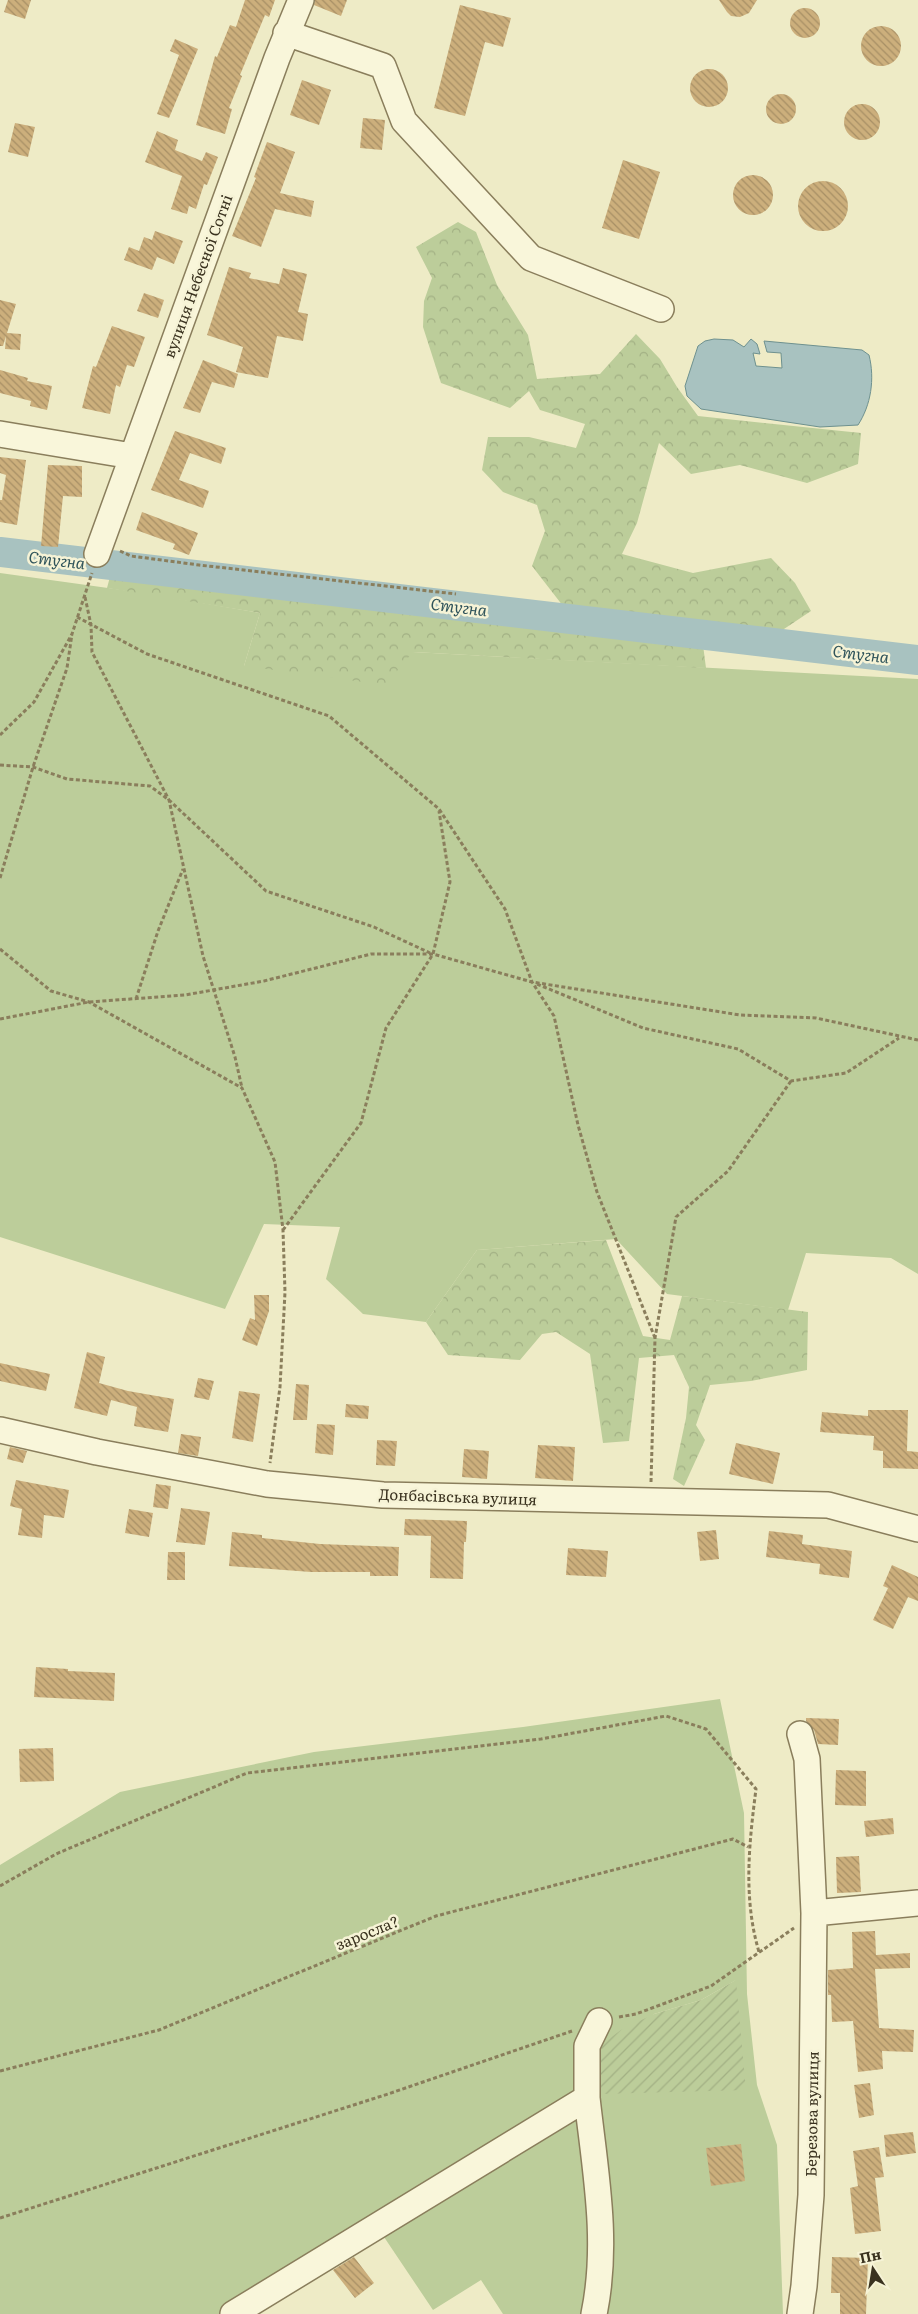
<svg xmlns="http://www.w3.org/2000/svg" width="918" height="2314" viewBox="0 0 918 2314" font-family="Literata,serif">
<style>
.grass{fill:#bccd9a;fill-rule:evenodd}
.forest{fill:url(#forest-crowns)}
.garden{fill:url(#garden-furrows)}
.water{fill:#a8c2c0;stroke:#6e918f}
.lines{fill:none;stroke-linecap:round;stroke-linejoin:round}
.river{stroke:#a8c2c0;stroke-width:30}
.building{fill:url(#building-back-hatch)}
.minor-casing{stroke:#8a7e5c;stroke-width:28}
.path{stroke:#8a7e5c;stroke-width:3;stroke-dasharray:4 2.5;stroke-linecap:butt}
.minor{stroke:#f9f6da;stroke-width:25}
.labels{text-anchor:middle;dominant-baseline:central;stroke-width:5;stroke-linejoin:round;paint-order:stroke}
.street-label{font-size:15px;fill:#3a321f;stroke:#f6f3d6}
.water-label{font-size:16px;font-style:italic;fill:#2f535a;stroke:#f6f3d6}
</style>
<defs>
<pattern id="forest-crowns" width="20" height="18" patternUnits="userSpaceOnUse" patternTransform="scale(1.25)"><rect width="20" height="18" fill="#bccd9a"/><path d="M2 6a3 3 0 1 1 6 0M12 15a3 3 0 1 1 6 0" fill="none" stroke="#a2b084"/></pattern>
<pattern id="garden-furrows" width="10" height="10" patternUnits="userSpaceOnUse" patternTransform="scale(1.25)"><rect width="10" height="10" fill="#bccd9a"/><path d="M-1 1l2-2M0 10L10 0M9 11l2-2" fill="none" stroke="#a2b084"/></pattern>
<pattern id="building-back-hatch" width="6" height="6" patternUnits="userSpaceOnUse" patternTransform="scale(1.25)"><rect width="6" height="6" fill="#ccaf7c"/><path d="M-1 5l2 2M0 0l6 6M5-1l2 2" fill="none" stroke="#a78f65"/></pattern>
</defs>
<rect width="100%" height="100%" fill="#eeebc6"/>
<!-- grass -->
<path class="grass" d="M0 573 144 593 260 613 244 666 413 652 918 679V1274L891 1258 806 1253 788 1310 667 1294 616 1239 477 1250 426 1322 363 1314 326 1279 340 1227 264 1224 225 1309 0 1237Z
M720 1699 744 1813 747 1994 757 2085 777 2145 783 2314H503L481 2280 433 2310 382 2234 251 2314H0V1865L120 1792 314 1752 523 1727ZM736 1980 599 2076 654 2014 701 2000Z"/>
<!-- forest -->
<path class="forest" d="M458 222 476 232 497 285 528 335 537 379 600 374 636 334 660 359 677 387 698 416 861 433 858 464 807 483 740 465 691 474 659 443 637 523 622 554 693 573 771 558 795 583 811 611 778 633 563 606 532 566 545 531 537 505 503 492 482 470 488 437H529L576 448 585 424 540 410 529 391 510 408 441 383 423 327 424 301 432 278 416 247Z
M111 573 330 605 703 645 706 668 413 652 385 685 244 666 260 613 107 588Z
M606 1240 643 1336 670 1340 682 1296 808 1312 807 1370 751 1381 710 1385 696 1425 705 1440 684 1486 673 1479 686 1418 689 1387 674 1355 639 1358 629 1441 603 1443 590 1354 556 1332 542 1334 520 1360 448 1355 426 1322 477 1250Z"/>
<!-- garden -->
<path class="garden" d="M736 1980 746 2090 601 2094 599 2076 602 2044 621 2030 654 2014 701 2000Z"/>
<!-- water -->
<path class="water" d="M714 339 733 340 744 347 751 339 757 344 760 354 753 353 756 366 782 368 781 353 767 352 764 341 862 350 869 355C875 379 871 405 858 425L820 427 701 409 687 396 685 386 698 346 705 341Z"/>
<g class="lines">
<!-- river -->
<path class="river" d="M0 552 918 660"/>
</g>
<!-- building -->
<path class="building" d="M8 0H31L25 19 4 12Z
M245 0H275L269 17 265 15 240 75 242 76 229 108 232 109 225 134 196 125 215 56 217 57 230 25 236 27Z
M315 0H347L341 16 314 5Z
M719 0H757L749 13 740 17 731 16 727 12Z
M460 5 511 18 503 47 485 42 465 116 434 108Z
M790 23a15 15 0 1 1 30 0a15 15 0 1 1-30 0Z
M861 46a20 20 0 1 1 40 0a20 20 0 1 1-40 0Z
M175 39 198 49 169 118 157 114 179 55 170 51Z
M690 88a19 19 0 1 1 38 0a19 19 0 1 1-38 0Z
M302 80 331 90 319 125 290 115Z
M766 109a15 15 0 1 1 30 0a15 15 0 1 1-30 0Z
M844 122a18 18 0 1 1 36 0a18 18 0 1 1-36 0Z
M363 118 385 120 382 150 360 148Z
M15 123 35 127 28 157 8 152Z
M157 131 178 140 175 150 202 161 206 152 218 157 207 185 204 184 196 209 189 206 187 214 171 209 182 176 145 162Z
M267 142 295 152 280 193 314 201 311 217 275 209 261 247 232 236 256 178 254 177Z
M623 160 660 172 639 239 602 228Z
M733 195a20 20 0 1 1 40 0a20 20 0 1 1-40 0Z
M798 206a25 25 0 1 1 50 0a25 25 0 1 1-50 0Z
M155 231 183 241 174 264 157 257 152 270 124 260 129 247 139 251 144 237 152 240Z
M229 267 251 273 249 278 279 284 283 268 307 274 298 312 308 314 303 341 277 336 268 378 236 372 243 347 207 335Z
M144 293 164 300 158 318 137 311Z
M0 300 16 304 7 333 21 334 20 350 5 349 6 336 3 346H0Z
M112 326 145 337 134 367 127 365 120 387 116 385 110 414 82 408 93 366 96 367Z
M203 360 238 374 234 388 212 382 200 413 183 408Z
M0 370 28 378 27 381 52 386 47 410 30 406 31 401 0 393Z
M175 431 226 448 221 464 190 453 179 480 209 491 203 508 151 490Z
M0 457 26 460 17 525 0 522V500H2L6 475 0 473Z
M48 465 82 466V497L63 496 58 547 41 546Z
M142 512 198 533 189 555 173 549 175 544 136 530Z
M254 1295H269V1311L257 1346 242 1340 250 1318 255 1320Z
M87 1352 105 1357 99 1383 128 1391 174 1399 168 1432 134 1426 137 1407 111 1400 107 1416 74 1408Z
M0 1363 50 1374 46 1391 0 1381Z
M198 1378 214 1381 209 1400 194 1397Z
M296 1384 309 1385 307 1420H293Z
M239 1391 260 1394 253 1442 232 1438Z
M346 1404 369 1406 368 1419 345 1417Z
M868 1410H908L907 1451 918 1452V1469L883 1468V1451L873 1450 874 1436 820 1432 822 1412 868 1416Z
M317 1424 335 1425 333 1455 315 1453Z
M181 1434 201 1437 198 1456 178 1453Z
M377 1440 397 1441 395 1466 376 1465Z
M736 1443 780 1453 773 1484 729 1474Z
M538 1445 575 1447 573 1481 535 1478Z
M10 1447 27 1451 23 1463 7 1459Z
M464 1449 489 1451 487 1479 462 1477Z
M16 1480 69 1490 64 1518 44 1515 42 1538 18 1535 22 1509 10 1506Z
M156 1484 171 1486 168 1509 153 1507Z
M181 1508 210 1512 205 1545 176 1542Z
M129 1509 153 1513 149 1537 125 1533Z
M405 1519 467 1521 466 1542H464L463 1579 430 1578 431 1536 404 1535Z
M716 1530 719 1559 700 1561 697 1532Z
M769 1531 803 1535 802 1544 852 1551 849 1578 819 1574 820 1564 766 1557Z
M232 1532 262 1535V1538L320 1544 399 1547 398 1576H370V1572H311L229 1566Z
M568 1548 608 1551 606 1577 566 1575Z
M168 1552H185V1580H167Z
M892 1565 918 1577V1601L908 1597 893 1629 873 1620 888 1588 883 1586Z
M36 1667 68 1669V1671L115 1673 114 1701 34 1697Z
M806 1718 839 1719 838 1745 818 1744 814 1730 806 1721Z
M53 1748 54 1781 20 1782 19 1749Z
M836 1770 866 1771V1806L835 1805Z
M893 1818 894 1834 866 1837 864 1821Z
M859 1856 861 1892 837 1893 836 1857Z
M875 1931 876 1955 910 1953V1968L875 1969 879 2028 914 2030 913 2052 882 2051 883 2069 858 2072 853 2021 832 2022 831 1995H828V1970L853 1968 852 1932Z
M870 2083 874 2115 859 2118 854 2085Z
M913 2132 916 2153 886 2157 884 2135Z
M741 2144 745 2181 711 2186 706 2148Z
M879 2147 884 2177 875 2178 881 2231 855 2234 850 2188 858 2186 853 2151Z
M354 2257 374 2283 355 2298 333 2270Z
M832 2257 868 2258 866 2314H840V2293H831Z"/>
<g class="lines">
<defs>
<path id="minor" d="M286 33 383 66 404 121 531 258 661 309
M0 434 132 456
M97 554 277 58 301 0
M0 1430 97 1452 267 1484 383 1495 828 1505 918 1529
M814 1913 918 1903
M587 2098C595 2170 609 2242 594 2314
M233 2314 587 2098V2046L599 2021
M800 2314 804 2286 811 2195 814 1913 807 1759 800 1734"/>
</defs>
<!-- minor casing -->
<use href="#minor" class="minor-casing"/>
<!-- path -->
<path class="path" d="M120 551 131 556 199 565 456 594
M85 597 91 625 92 652 169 800 203 956 235 1057 242 1088
M77 617 147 654 329 716 439 809 505 909 532 982 554 1016 578 1125 597 1192 655 1338
M0 735 34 702 72 634 92 573
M0 765 33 767 67 779 150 786 169 800 266 891 374 927 430 953
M0 878 33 767 67 668 72 634
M0 949 51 991 89 1002 242 1088 275 1162 283 1230 285 1292 280 1387 270 1463
M537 984 643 1028 738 1049 791 1081 846 1073 899 1038
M136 999 158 931 183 869
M0 1019 89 1002 185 995 264 981 371 954H433L532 982 740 1015 816 1018 918 1040
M283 1230 361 1123 386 1028 433 954 450 882 439 811
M651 1482 655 1338 676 1217 728 1171 791 1081
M0 1886 56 1854 247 1773 541 1739 666 1716 706 1729 756 1789C749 1844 743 1898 759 1952
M619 2017 636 2014 711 1986 794 1928
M0 2071 159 2030 436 1916 733 1839 748 1847
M0 2218 388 2094 572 2031"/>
<!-- minor -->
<use href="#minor" class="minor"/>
</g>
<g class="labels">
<!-- street labels -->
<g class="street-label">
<text transform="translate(197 276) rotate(-70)">вулиця Небесної Сотні</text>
<text transform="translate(458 1496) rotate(2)">Донбасівська вулиця</text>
<text transform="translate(367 1932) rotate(-22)">заросла?</text>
<text transform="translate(811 2114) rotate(-89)">Березова вулиця</text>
</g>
<!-- water labels -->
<g class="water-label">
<text transform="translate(57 559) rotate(7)">Стугна</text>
<text transform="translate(459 606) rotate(7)">Стугна</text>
<text transform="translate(861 653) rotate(7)">Стугна</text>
</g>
</g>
<!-- north arrow -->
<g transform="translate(873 2269) rotate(348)" stroke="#f6f3d6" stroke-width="4" paint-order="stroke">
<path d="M0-4L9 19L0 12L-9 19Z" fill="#3a321f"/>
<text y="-8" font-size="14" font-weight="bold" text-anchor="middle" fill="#3a321f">Пн</text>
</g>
</svg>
